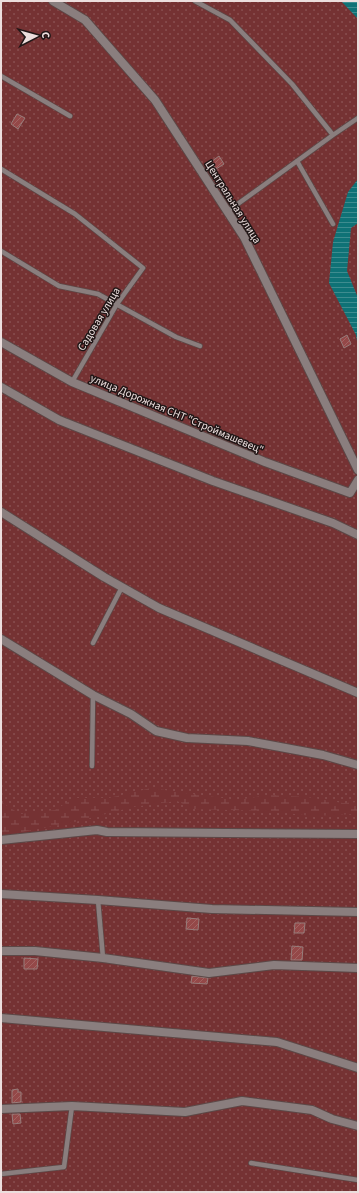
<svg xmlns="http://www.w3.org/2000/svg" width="359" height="1193" viewBox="0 0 359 1193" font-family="'Source Sans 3',sans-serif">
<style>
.grass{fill:url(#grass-dots)}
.wetland{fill:url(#wetland-marsh)}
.water{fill:url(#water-rules)}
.building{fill:url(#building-hatch);stroke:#977d7b}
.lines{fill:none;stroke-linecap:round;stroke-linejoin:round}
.service-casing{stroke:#5c4847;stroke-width:6}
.minor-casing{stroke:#5c4847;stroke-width:10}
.service{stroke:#8a7e7e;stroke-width:4.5}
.minor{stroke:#8a7e7e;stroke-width:8}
.labels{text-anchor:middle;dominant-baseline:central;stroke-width:3;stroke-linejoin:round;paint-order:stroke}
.street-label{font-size:11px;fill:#ecdedd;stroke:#201616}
</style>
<defs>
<pattern id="grass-dots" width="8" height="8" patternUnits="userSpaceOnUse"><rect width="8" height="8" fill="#753233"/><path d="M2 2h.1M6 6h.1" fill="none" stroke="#894f50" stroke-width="1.8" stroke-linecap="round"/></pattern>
<pattern id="wetland-marsh" width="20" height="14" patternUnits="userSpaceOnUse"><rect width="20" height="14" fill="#753233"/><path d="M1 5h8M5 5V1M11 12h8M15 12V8" fill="none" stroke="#894f50"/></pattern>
<pattern id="water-rules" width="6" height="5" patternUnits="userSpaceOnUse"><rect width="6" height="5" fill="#0f7276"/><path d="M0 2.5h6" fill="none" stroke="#3e8c8f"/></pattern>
<pattern id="building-hatch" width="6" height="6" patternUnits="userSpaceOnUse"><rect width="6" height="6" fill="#944848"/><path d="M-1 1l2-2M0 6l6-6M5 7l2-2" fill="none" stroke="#a36262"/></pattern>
</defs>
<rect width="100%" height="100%" fill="#402b2a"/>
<!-- grass -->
<path class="grass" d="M1 1H358V1192H1Z"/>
<!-- wetland -->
<path class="wetland" d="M151 788 199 795 238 800 268 795 307 797 343 803 358 802V814L312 816 269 811 193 809 177 801 133 807 75 822 1 836V802L20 814 55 810 74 798H109Z"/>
<!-- water -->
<path class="water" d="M341 1H358V19Z
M358 179V223L351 228 347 271 358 298V347L356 335 329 283 333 242 348 192Z"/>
<!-- building -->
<path class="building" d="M17 114 25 118 18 129 11 124Z
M219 156 224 164 216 169 211 162Z
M347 335 351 344 344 348 340 339Z
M187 918 199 919 198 930 186 929Z
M295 923H305L304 933H294Z
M292 946 303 947 302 960H291Z
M24 958 38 959 37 969H24Z
M192 976 208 978 207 984 191 983Z
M18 1089V1092H21V1102L12 1103V1090Z
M12 1114H20L21 1123 13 1124Z"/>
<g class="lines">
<defs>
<path id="service" d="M195 1 230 20 292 84 333 135
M1 76 70 116
M297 161 333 224
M1 169 75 214 143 268 117 304 72 382
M228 211 333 135 358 118
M1 251 59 286 98 294 176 337 200 346
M93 643 122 587
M92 766 93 695
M98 900 103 958
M251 1163 358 1180
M1 1174 64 1167 72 1106"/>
<path id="minor" d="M53 1 85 20 155 100 244 237 358 470
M1 342 72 382 265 462 350 493 358 480
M1 387 59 420 213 481 333 523 358 535
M1 512 104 577 159 608 358 693
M1 639 93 695 131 714 156 731 187 738 248 741 323 755 358 765
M1 840 97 830 107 832 358 834
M1 894 98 900 212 909 358 912
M1 951H35L103 958 209 973 274 965 358 968
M1 1018 277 1042 358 1068
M1 1109 72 1106 185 1112 242 1101 312 1110 332 1119 358 1126"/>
</defs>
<!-- service casing -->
<use href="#service" class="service-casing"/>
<!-- minor casing -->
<use href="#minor" class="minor-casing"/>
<!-- service -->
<use href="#service" class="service"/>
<!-- minor -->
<use href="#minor" class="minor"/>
</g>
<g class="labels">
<!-- street labels -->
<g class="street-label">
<text transform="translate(233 202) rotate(58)">Центральная улица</text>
<text transform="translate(99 319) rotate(-59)">Садовая улица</text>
<text transform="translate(177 414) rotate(23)">улица Дорожная СНТ "Строймашевец"</text>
</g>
</g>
<!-- border -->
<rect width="359" height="1193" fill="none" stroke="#ecdedd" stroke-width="4"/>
<!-- north arrow -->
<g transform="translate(36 36) rotate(84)" stroke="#201616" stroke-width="3" paint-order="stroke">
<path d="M0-3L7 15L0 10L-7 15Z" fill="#ecdedd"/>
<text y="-6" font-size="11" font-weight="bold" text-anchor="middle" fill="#ecdedd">С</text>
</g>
</svg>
